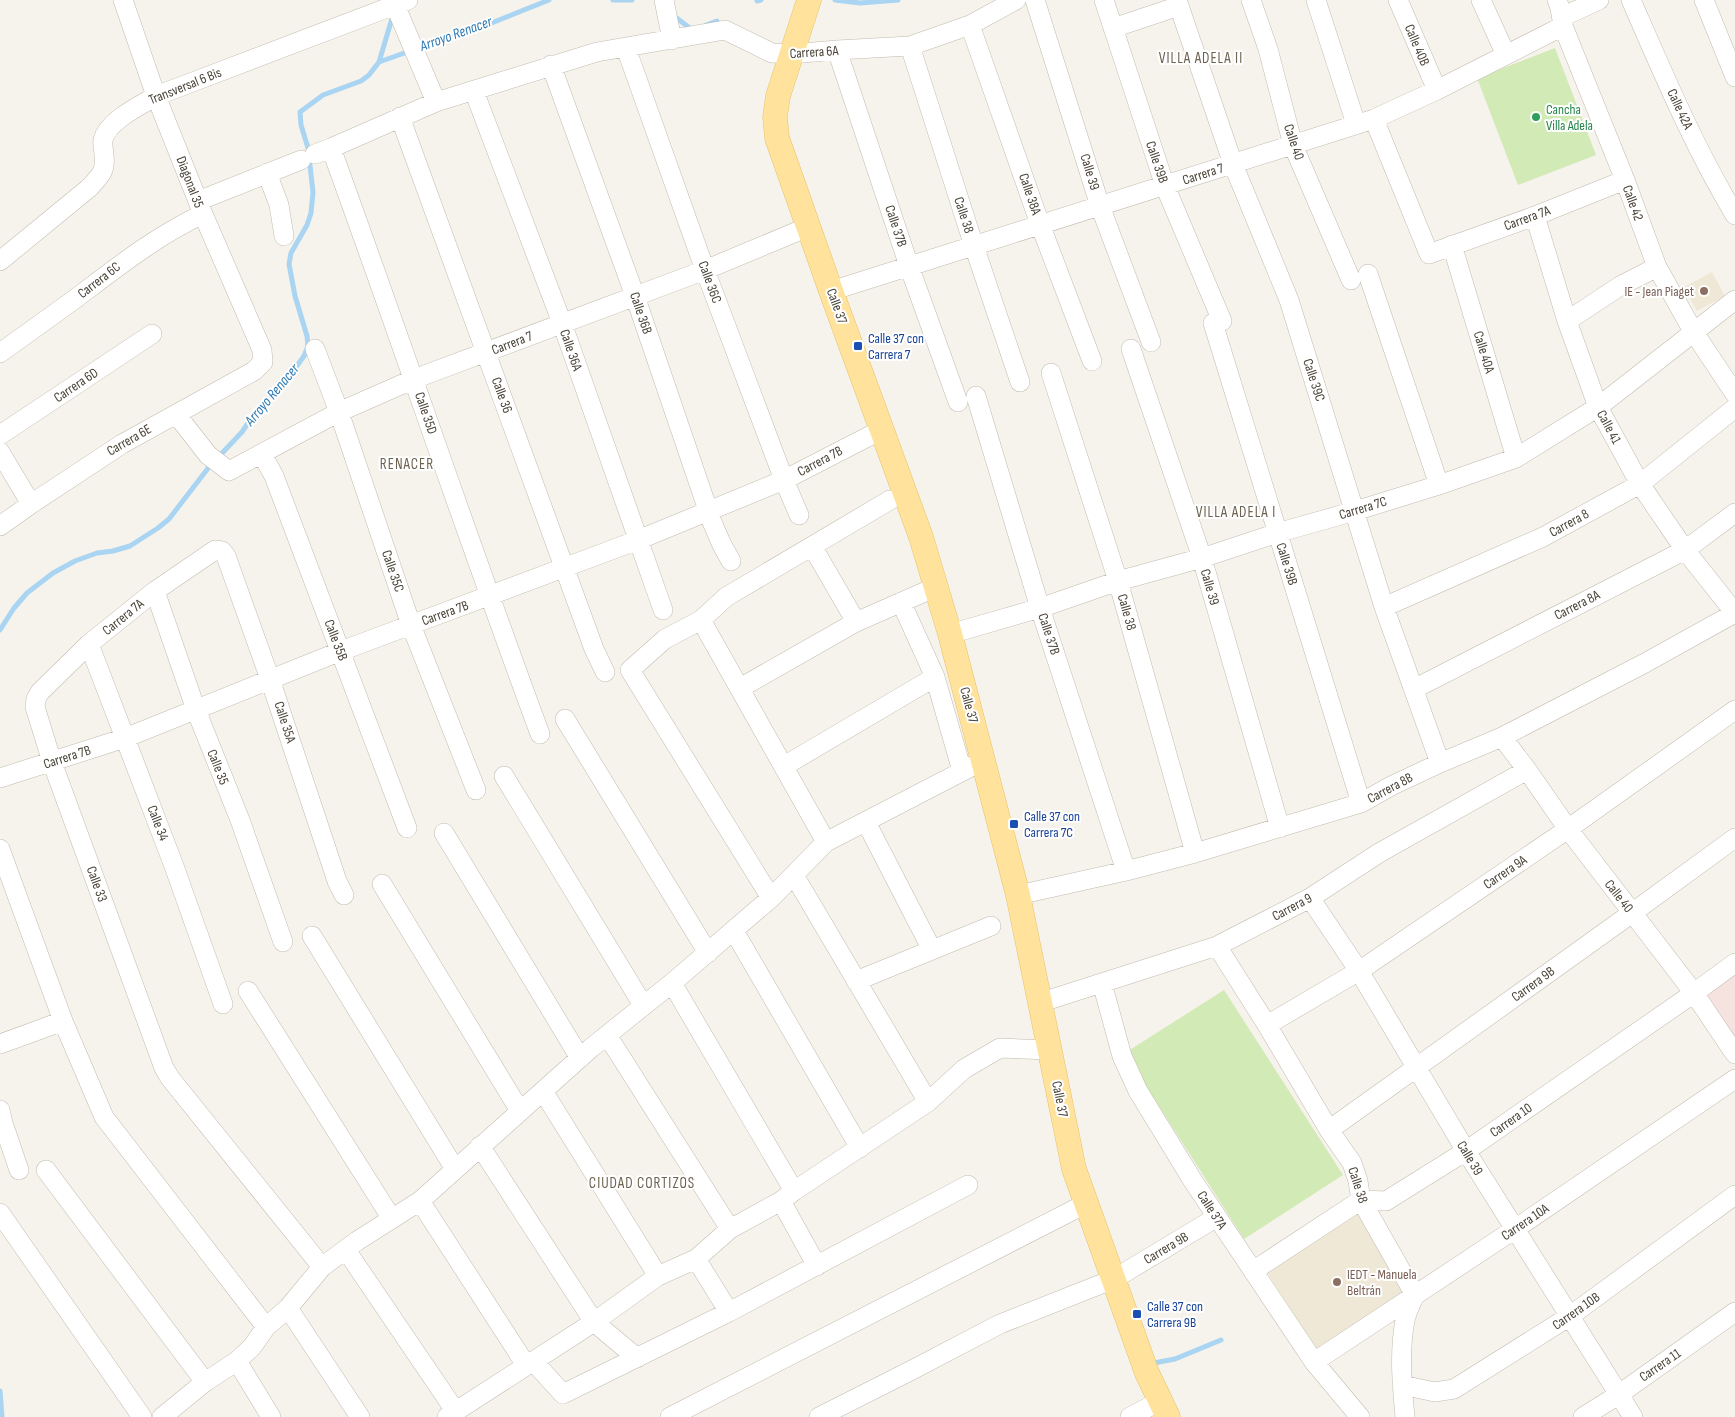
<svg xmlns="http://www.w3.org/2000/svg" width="1735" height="1417" viewBox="0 0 1735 1417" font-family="'Sofia Sans Condensed',sans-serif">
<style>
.education{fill:#efe8d6}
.medical{fill:#f6e3e0}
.green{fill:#d2eab5}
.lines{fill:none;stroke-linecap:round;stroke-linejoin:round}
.stream{stroke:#a9d4f2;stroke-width:5}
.minor-casing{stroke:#c2bbae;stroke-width:20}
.major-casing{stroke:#e6c16a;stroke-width:25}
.minor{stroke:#fff;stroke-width:19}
.major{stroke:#ffe39c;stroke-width:24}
.leisure-dot{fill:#2e9e5b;stroke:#fff;stroke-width:2}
.education-dot{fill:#8d6e63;stroke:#fff;stroke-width:2}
.transit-dot{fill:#1a4fb4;stroke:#fff;stroke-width:2}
.labels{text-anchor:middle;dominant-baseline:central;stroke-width:4;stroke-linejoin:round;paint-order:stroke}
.street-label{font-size:14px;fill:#4b4439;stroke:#fff}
.leisure-label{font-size:14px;fill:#27864d;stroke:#fff;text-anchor:start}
.education-label{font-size:14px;fill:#785e54;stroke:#fff;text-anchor:end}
.transit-label{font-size:14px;fill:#164399;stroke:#fff;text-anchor:start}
.water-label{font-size:15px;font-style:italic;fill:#2e7ab2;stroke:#fff}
.neighbourhood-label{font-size:15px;letter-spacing:1px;fill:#6e6250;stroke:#fff}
</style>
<rect width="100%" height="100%" fill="#f6f3ec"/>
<!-- education -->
<path class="education" d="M1712 272 1725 296 1697 311 1684 287Z
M1358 1213 1409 1293 1319 1353 1266 1271Z"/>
<!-- medical -->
<path class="medical" d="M1735 974V1044L1701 997Z"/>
<!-- green -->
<path class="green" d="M1555 48 1596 155 1518 185 1477 78Z
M1224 990 1343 1175 1244 1239 1125 1053Z"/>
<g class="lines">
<!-- stream -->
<path class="stream" d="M613 0H632
M835 0 860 3 898 0
M757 1 761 0
M674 16 691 29
M706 25 717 21
M418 48 479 28 549 0
M379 62 393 15
M0 630 14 608 27 593 53 573 75 561 97 553 113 551 130 546 158 528 169 519 209 467 242 432 254 414 263 406 270 397 286 381 304 356 308 346 307 336 295 296 289 264 291 253 307 225 311 213 313 192 308 148 301 125 300 112 323 95 361 81 369 75 379 62 410 51
M1154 1363 1175 1359 1221 1340
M0 1391 2 1417"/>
<defs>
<path id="minor" d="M393 0 436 102
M664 0 672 40
M1035 0 1100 206 1151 342
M1104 0 1165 186 1222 321
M1177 0 1233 164 1289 300 1384 607 1440 763
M1251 0 1268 49 1293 145 1351 280
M1316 0 1356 124
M1398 0 1437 90
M1481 0 1506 55
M1557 0 1560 8 1563 26 1625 180 1657 267 1693 331 1735 394
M1631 0C1663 73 1694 147 1735 215
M1704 0 1735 77
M1562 17 1599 0
M970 25 1040 224 1092 361
M1113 28 1179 6
M910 46 974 246 1020 382
M626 48 705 270 784 480 799 515
M837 50 909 266 958 402
M551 65 635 296 712 522 722 545 731 561
M474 91 562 323 663 610
M400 117 594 649 605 672
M1374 119 1429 254 1535 216 1625 180
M331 148C402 343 468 540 540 734
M315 154 331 148 436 102 597 52 725 30 772 53 791 54 837 50 910 46 970 25 1016 0
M267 173 279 205 284 236
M198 201 301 160
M1535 216 1567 321 1598 407 1640 484 1685 550 1735 613
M1452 245 1516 458
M0 261 89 188C100 176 106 172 104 155 104 150 102 144 103 140 107 121 141 105 156 96L408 0
M1368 274 1439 485
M831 291 1374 119 1437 90 1563 26
M1567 321 1620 286 1657 267
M1213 323 1361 803
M315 349 339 412 411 625 476 790
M1131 349 1202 558 1280 828
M0 353C25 335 50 317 75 299 116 268 156 236 203 214
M1051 373 1118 581 1195 853
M976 396 1040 608 1126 871
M176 414 208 455 229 471 339 412 414 379 705 270 808 227
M0 435 152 334
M0 452 31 504
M262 454 274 476 407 828
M0 526 31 504 122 444 254 371 263 362 262 350 203 214 156 96 123 0
M812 546 856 622
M155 591 196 710 240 820 283 942
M901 602 935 677 962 771
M1384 607 1543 537 1640 484 1735 408
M701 620 826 842
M950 634 1040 608 1118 581 1202 558 1277 533 1355 511 1439 485 1516 458 1598 407 1735 300
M89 644 174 866 223 1004
M740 688 856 622 936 587
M1414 689 1685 550 1735 513
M565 719 708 953
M1502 737 1527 770 1568 829 1694 993 1735 1054
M784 766 935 677
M504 776 643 1005
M0 778 125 738 341 651 638 540 784 480 883 429
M866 822 932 950
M444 833 580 1058
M0 849 63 1021 104 1117 266 1327
M794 875 928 1102
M382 884 520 1111
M1018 895 1126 871 1195 853 1361 803 1391 786 1440 763 1502 737 1645 663 1735 613
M771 898 630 670 665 639 701 620 726 597 890 500
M1310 898 1359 971 1466 1151 1633 1417
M734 931 860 1148
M312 936 455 1169
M1217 946 1267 1025 1329 1130 1352 1163 1358 1181 1361 1200 1415 1295C1411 1303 1407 1312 1405 1320 1399 1352 1402 1386 1405 1417
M856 981 991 926
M672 983 794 1191
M1102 983 1122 1056 1138 1091 1193 1181 1314 1362 1360 1417
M248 991 392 1219
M1039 1003 1217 946 1310 898 1379 853 1527 770
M1267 1025 1359 971 1568 829 1735 710
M607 1035 730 1229
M0 1044 63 1021
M543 1091 658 1276
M0 1110 3 1123 19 1170
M1329 1130 1632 913 1735 838
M480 1146 594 1322 637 1358
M46 1170 205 1382
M420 1201 526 1365
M781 1201 817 1266
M0 1213 142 1417
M346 1250 456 1412
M696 1259 729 1312
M322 1267 170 1078 164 1068 52 762 35 707 36 699 40 692 89 644 155 591 215 550 222 551 226 556 270 679 337 881 344 895
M1253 1271 1361 1200 1386 1201 1466 1151 1694 993 1735 963
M288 1308 360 1417
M237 1361 271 1417
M533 1361 563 1394 729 1312 968 1185
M1314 1362 1515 1229 1735 1079
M1402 1385 1435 1392 1454 1389 1570 1316 1735 1195
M162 1417 205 1382 237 1361 252 1347 266 1327 288 1308 322 1267 357 1241 420 1201 591 1048 672 983 771 898 826 842 984 760
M447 1417 594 1322 658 1276 696 1259 730 1229 781 1201 794 1191 928 1102 964 1069 1000 1048 1050 1050
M670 1417 1087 1203
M819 1417 912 1370 1000 1324 1114 1279 1217 1217
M1130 1417 1160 1401
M1583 1417 1618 1395 1735 1312"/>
<path id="major" d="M809 0 778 96 775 117 777 138 831 291 921 537 950 634 1018 895 1074 1169 1147 1373 1168 1417"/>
</defs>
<!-- minor casing -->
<use href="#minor" class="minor-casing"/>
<!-- major casing -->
<use href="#major" class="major-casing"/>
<!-- minor -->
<use href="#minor" class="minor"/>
<!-- major -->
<use href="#major" class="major"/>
</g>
<!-- markers -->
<circle class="leisure-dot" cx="1536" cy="117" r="5"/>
<g class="education-dot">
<circle cx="1704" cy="291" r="5"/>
<circle cx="1337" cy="1282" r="5"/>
</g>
<g class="transit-dot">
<rect x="853" y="341" width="10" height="10" rx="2.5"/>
<rect x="1009" y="819" width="10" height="10" rx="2.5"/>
<rect x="1132" y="1309" width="10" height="10" rx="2.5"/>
</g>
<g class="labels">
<!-- street labels -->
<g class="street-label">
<text transform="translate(1417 45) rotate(67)">Calle 40B</text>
<text transform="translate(814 52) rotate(-4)">Carrera 6A</text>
<text transform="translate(185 86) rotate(-22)">Transversal 6 Bis</text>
<text transform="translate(1680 109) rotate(65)">Calle 42A</text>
<text transform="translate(1294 142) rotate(71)">Calle 40</text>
<text transform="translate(1157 162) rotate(71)">Calle 39B</text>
<text transform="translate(1090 172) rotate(73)">Calle 39</text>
<text transform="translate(1203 174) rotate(-18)">Carrera 7</text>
<text transform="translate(190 182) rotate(69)">Diagonal 35</text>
<text transform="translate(1030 194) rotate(71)">Calle 38A</text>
<text transform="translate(1633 203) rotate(70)">Calle 42</text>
<text transform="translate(964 215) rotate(72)">Calle 38</text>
<text transform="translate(1527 218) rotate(-20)">Carrera 7A</text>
<text transform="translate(896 226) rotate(72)">Calle 37B</text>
<text transform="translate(99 280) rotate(-38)">Carrera 6C</text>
<text transform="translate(710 282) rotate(70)">Calle 36C</text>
<text transform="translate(837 306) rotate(70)">Calle 37</text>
<text transform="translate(641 313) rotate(71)">Calle 36B</text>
<text transform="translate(512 343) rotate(-21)">Carrera 7</text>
<text transform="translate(571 350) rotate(71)">Calle 36A</text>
<text transform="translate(1484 352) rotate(73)">Calle 40A</text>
<text transform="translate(1314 380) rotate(72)">Calle 39C</text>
<text transform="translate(76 385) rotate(-34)">Carrera 6D</text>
<text transform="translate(502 395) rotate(70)">Calle 36</text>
<text transform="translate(426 413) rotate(71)">Calle 35D</text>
<text transform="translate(1609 427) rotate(62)">Calle 41</text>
<text transform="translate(129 440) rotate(-30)">Carrera 6E</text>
<text transform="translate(820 461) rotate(-28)">Carrera 7B</text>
<text transform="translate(1363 508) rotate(-17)">Carrera 7C</text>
<text transform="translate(1569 523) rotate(-29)">Carrera 8</text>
<text transform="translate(1287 564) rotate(73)">Calle 39B</text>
<text transform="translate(393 571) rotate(71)">Calle 35C</text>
<text transform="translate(1210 587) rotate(74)">Calle 39</text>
<text transform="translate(1577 605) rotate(-27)">Carrera 8A</text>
<text transform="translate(1127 612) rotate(74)">Calle 38</text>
<text transform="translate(445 613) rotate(-20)">Carrera 7B</text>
<text transform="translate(123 617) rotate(-39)">Carrera 7A</text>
<text transform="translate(1049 634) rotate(72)">Calle 37B</text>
<text transform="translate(336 640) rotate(69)">Calle 35B</text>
<text transform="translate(969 705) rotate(75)">Calle 37</text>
<text transform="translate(285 722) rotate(72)">Calle 35A</text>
<text transform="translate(67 757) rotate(-18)">Carrera 7B</text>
<text transform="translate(218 767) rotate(68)">Calle 35</text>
<text transform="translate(1390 788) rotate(-28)">Carrera 8B</text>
<text transform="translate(158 823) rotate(69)">Calle 34</text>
<text transform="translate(1505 872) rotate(-34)">Carrera 9A</text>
<text transform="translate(97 884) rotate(70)">Calle 33</text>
<text transform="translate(1619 896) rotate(52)">Calle 40</text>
<text transform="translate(1292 907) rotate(-28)">Carrera 9</text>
<text transform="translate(1533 984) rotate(-36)">Carrera 9B</text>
<text transform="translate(1060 1099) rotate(79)">Calle 37</text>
<text transform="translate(1511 1120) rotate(-35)">Carrera 10</text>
<text transform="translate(1470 1158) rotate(59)">Calle 39</text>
<text transform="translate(1358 1185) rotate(72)">Calle 38</text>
<text transform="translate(1212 1210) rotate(57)">Calle 37A</text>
<text transform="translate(1525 1222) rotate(-34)">Carrera 10A</text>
<text transform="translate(1166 1248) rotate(-31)">Carrera 9B</text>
<text transform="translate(1576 1311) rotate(-35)">Carrera 10B</text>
<text transform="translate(1660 1365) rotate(-35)">Carrera 11</text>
</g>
<!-- leisure labels -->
<g class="leisure-label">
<text x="1546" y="109">Cancha<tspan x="1546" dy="16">Villa Adela</tspan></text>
</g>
<!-- education labels -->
<g class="education-label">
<text x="1694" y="291">IE - Jean Piaget</text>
<text x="1347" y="1274" text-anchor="start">IEDT - Manuela<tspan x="1347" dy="16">Beltrán</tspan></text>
</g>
<!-- transit labels -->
<g class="transit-label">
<text x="868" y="338">Calle 37 con<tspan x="868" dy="16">Carrera 7</tspan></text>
<text x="1024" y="816">Calle 37 con<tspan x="1024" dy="16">Carrera 7C</tspan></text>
<text x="1147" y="1306">Calle 37 con<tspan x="1147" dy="16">Carrera 9B</tspan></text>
</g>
<!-- water labels -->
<g class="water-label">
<text transform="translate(456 34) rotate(-20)">Arroyo Renacer</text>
<text transform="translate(272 395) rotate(-50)">Arroyo Renacer</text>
</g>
<!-- neighbourhood labels -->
<g class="neighbourhood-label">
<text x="1201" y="58">VILLA ADELA II</text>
<text x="407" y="464">RENACER</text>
<text x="1236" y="512">VILLA ADELA I</text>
<text x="642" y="1183">CIUDAD CORTIZOS</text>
</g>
</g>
</svg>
